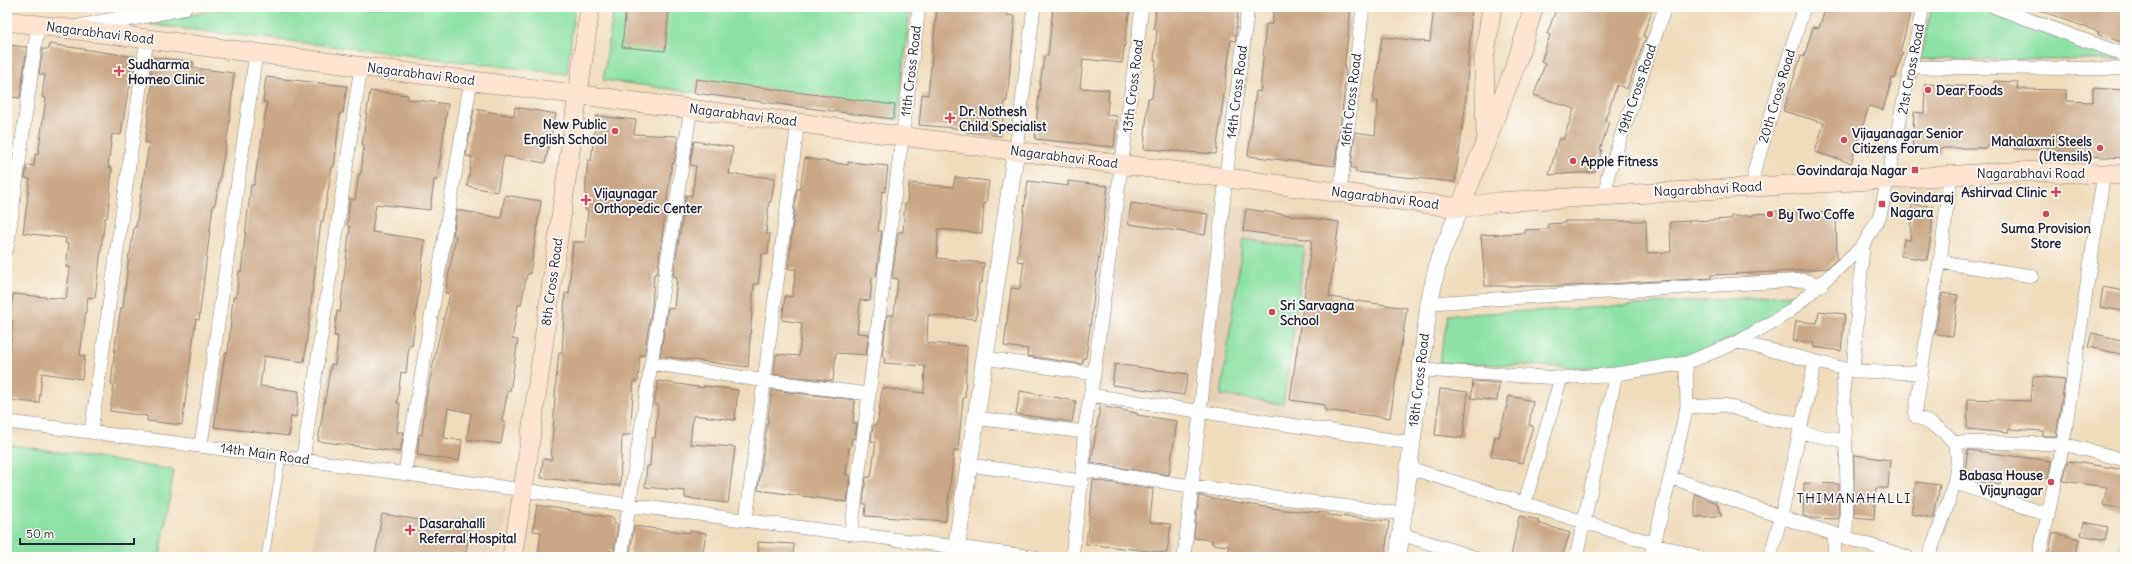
<svg xmlns="http://www.w3.org/2000/svg" width="2132" height="564" viewBox="0 0 2132 564" font-family="Delius,sans-serif">
<style>
.built{fill:#e5d0b6}
.green{fill:#8be1a4;stroke:#568270}
.building{fill:#caa786}
.lines{fill:none;stroke-linecap:round;stroke-linejoin:round}
.service-casing{stroke:#897f7b;stroke-width:8}
.minor-casing{stroke:#897f7b;stroke-width:14}
.tertiary-casing{stroke:#897f7b;stroke-width:18}
.secondary-casing{stroke:#897f7b;stroke-width:20}
.service{stroke:#fff;stroke-width:7}
.minor{stroke:#fff;stroke-width:13}
.tertiary{stroke:#fff;stroke-width:17}
.secondary{stroke:#fde4d0;stroke-width:19}
.poi-dot{fill:#d1495b;stroke:#fdfcf7;stroke-width:1.5}
.labels{text-anchor:middle;dominant-baseline:central;stroke-width:3.5;stroke-linejoin:round;paint-order:stroke}
.street-label{font-size:13px;fill:#22223b;stroke:#fdfcf7}
.poi-label{font-size:13px;font-weight:bold;fill:#22223b;stroke:#fdfcf7;text-anchor:start}
.neighbourhood-label{font-size:14px;letter-spacing:1px;fill:#22223b;stroke:#fdfcf7}
</style>
<rect width="100%" height="100%" fill="#fdfcf7"/>
<filter id="ink" filterUnits="userSpaceOnUse"><feTurbulence type="fractalNoise" baseFrequency=".025" numOctaves="2"/><feDisplacementMap in="SourceGraphic" scale="8" xChannelSelector="R" yChannelSelector="G"/><feConvolveMatrix kernelMatrix="1 2 1 2 8 2 1 2 1" color-interpolation-filters="sRGB"/></filter>
<filter id="wash" filterUnits="userSpaceOnUse"><feTurbulence type="fractalNoise" baseFrequency=".012" numOctaves="4" result="noise"/><feDisplacementMap in="SourceGraphic" scale="16" xChannelSelector="R" yChannelSelector="G"/><feGaussianBlur stdDeviation="0.9" result="paint"/><feColorMatrix in="noise" values="0 0 0 0 0 0 0 0 0 0 0 0 0 0 0 0 0 1.4 0 .05"/><feComposite in="paint" operator="in"/></filter>
<g filter="url(#wash)">
<rect width="100%" height="100%" fill="#f0dcbb"/>
<!-- built -->
<path class="built" d="M1124 193 1217 205 1192 401 1098 388Z
M1231 205 1340 220 1313 419 1204 404Z
M320 490 507 510 499 557H344L313 551Z"/>
<!-- green -->
<path class="green" d="M232 7H575L567 74 145 24Z
M614 7H910L898 120 603 80Z
M1932 7H1972L2122 60 1920 59Z
M1243 239 1305 248 1283 404 1221 395Z
M1805 294 1767 321 1707 351 1665 363 1607 368 1439 363 1448 315 1606 307Z
M7 444 174 470 160 557H7Z"/>
<g id="blocks">
<!-- building -->
<path class="building" d="M626 7H669L665 51 622 47Z
M937 7H1007L1006 15 1015 16 1007 101H1005L1001 136 966 132V129L919 125 922 94 928 95Z
M1053 7 1130 8 1122 63 1083 59 1080 88 1109 90 1107 115 1117 116 1114 147 1035 139 1040 83 1044 56H1048Z
M1156 7H1238L1235 41 1231 40 1216 154 1144 149 1148 98H1152L1156 60H1154L1157 30 1154 29Z
M1274 7H1351L1344 70H1346L1343 103 1335 166 1248 156 1256 91 1260 92 1266 24H1272Z
M1434 7 1472 9 1465 109 1455 182 1355 172 1356 168H1351L1355 132 1375 135 1378 101H1373L1382 37 1430 42Z
M1557 7H1653L1643 36 1646 37 1627 89 1617 85 1605 120 1609 122 1600 150H1602L1595 172 1549 175 1559 138 1563 140 1574 109 1534 95 1545 64 1541 62 1550 35 1547 34Z
M1826 7H1912L1900 52H1903L1895 79 1892 78 1883 110 1869 106 1851 163 1815 152 1824 123 1783 111 1801 56 1804 57 1813 27 1819 28Z
M2037 7H2125V43L2098 35 2099 32 2036 9Z
M49 44 136 57 133 82 128 91 121 135 112 134 108 167 112 168 110 194 107 218H105L95 298 88 297 80 355 85 356 82 379 42 373 39 403 7 400V351H10L13 321 10 320 13 294 66 299 70 267H66L69 244 65 243 66 238 23 233 30 179 25 178 27 165 34 166 35 154 38 155 46 98 42 97 45 75 39 74 43 49H49Z
M7 45 27 47 20 98 7 96Z
M153 57 193 62V68L234 73 229 126 215 205H213L199 320 196 319 182 425 147 421V416L110 411 114 385H111L116 338 121 308H123L129 254H130L134 227H136L149 143 145 142 152 84H149Z
M266 77 347 86 343 113H340L334 167H332L323 221H321L304 362 264 356 260 386 299 391 296 417 291 416 289 436 214 427 225 353H228L233 297H236L239 271 241 272 251 185H254L258 159H259L267 102H263Z
M696 79 895 105 893 119 694 93Z
M1994 81 2018 82 2017 89 2066 90V101L2093 102V88L2125 90V158L2065 155V151L2014 149V146L1987 145V148H1940V153L1912 152 1914 112 1924 113 1925 84 1994 88Z
M370 91 408 95 407 99 448 104 437 180H434L430 210 376 204 372 232 425 240 412 346 409 345 406 373 401 372 397 403H400L397 432H404L400 452 318 441 331 364 335 365 338 336H334L337 311 340 312 350 226H347L350 199 355 200 359 174H361L364 145 362 144Z
M515 107 556 114 545 163 504 156 497 192 467 186 472 157 466 156 474 109 514 116Z
M596 116 636 120 634 134 676 136 678 138 674 163 672 164 657 274H654L652 306 644 355H640L638 381H634L630 435H622L620 486 541 478 543 459 551 460 556 381 559 352 562 353 565 293 569 294 573 242H585L588 210H585L586 181 588 160 591 161Z
M694 141 733 147 729 174 775 178 771 202H769L766 234H770L768 254H762L758 284H754L748 367 660 356 668 308 674 309 677 277 673 276 686 195 692 196 696 166 690 165Z
M805 158 848 165V162L888 166 885 192 882 191 878 231H882L876 277 872 278 870 301 860 300 857 333 869 334 866 355 836 353 833 381 774 374 776 354 799 356 802 323 782 320 785 296 792 297 796 269H788L797 189H800Z
M955 177 989 181 986 204 984 203 982 233 938 229 937 258 984 263 982 283H979L976 319 928 315 927 343 967 346 965 398H963L958 451H954L946 521 865 516 866 504H863L866 477H871L876 442 871 441 873 425H876L878 420 882 388 924 393 925 366 884 363 885 357H882L887 315H894L898 279 892 278 898 232H903L905 203H907L909 183 953 187Z
M1028 181 1068 186V181L1108 186 1086 358H1084L1082 364 1027 356 1028 349 1004 346 1011 288 1020 289 1024 262 1017 261Z
M505 195 541 201 530 274H527L521 305H518L512 339 518 340 510 391 508 390 502 421 505 422 501 444 467 439 471 413 448 408 444 438 462 440 459 461 417 455 419 434 422 435 425 403 436 350 450 294 445 293 456 236 453 235 457 210 501 218Z
M1131 203 1208 214 1205 235 1128 224Z
M1912 205 1933 206 1931 236 1927 260 1901 256 1904 239 1910 240Z
M1246 209 1339 222 1329 297 1407 308 1390 418 1324 410 1325 405 1290 400 1312 240 1243 231Z
M1773 211 1836 213 1837 259 1827 268 1795 271 1711 275V278L1569 286H1485L1481 235 1525 233V230L1548 229V224L1565 223V221H1646L1647 253 1671 252 1670 222 1731 219V216H1753V214L1773 213Z
M2103 287 2125 291 2123 311 2100 307Z
M1942 293 1958 295 1953 336 1935 334Z
M1819 311 1845 314 1841 351 1813 347 1814 343 1793 341 1796 321 1817 323Z
M2092 333 2125 341V355L2088 347Z
M1115 364 1188 374 1184 395 1112 385Z
M2033 376 2065 379 2056 436H2043V431L2009 429 2008 433 1967 429 1968 399 2031 401Z
M658 381 704 388V386L738 390 735 420 693 415 690 444 735 447 728 503 685 498V491L645 487 647 466H650L652 438H655L658 405 654 404Z
M1473 381 1499 383 1497 401 1471 398Z
M1440 389 1468 392 1463 438 1435 435Z
M772 390 855 400 853 423H857L855 439 852 438 851 447H849L846 475H850L847 502 758 490Z
M1020 391 1076 401 1072 422 1016 414Z
M1509 396 1533 401 1529 425 1533 426 1522 463 1491 456 1495 436 1499 437Z
M1100 406 1137 413V415L1177 421 1169 475 1091 463Z
M1968 450 2051 461 2048 478 2043 477 2042 480 2002 474 2000 485 1976 481 1964 477Z
M1854 455 1890 460 1888 488H1876L1874 519 1854 517Z
M2068 461 2125 470V488L2121 509 2103 505 2107 487 2063 481Z
M1093 480 1153 489 1150 522 1171 524 1167 553 1086 544Z
M1916 482 1940 485 1934 518 1911 514Z
M1804 483 1839 484 1838 519 1810 518 1803 516Z
M1695 494 1717 503 1722 516 1695 517Z
M1199 496 1284 510 1328 513V515L1389 521 1385 557H1228L1229 546 1212 544V540L1194 538Z
M537 505 614 518 613 524H618L614 551H609L608 557H538L541 532 533 531Z
M382 514 470 528 465 557H375Z
M1519 516 1539 520 1538 523 1570 533 1562 557H1511Z
M2084 522 2108 527 2105 540 2081 535Z
M634 526 690 533V531L706 533 702 557H661L630 553Z
M2053 533 2079 539 2075 557H2048Z
M758 542 794 544 793 557H758Z"/>
</g>
</g>
<g filter="url(#ink)">
<use href="#blocks" fill-opacity="0" stroke="#897f7b" stroke-width="1"/>
<g class="lines">
<defs>
<path id="service" d="M265 557 282 456"/>
<path id="minor" d="M1995 7 2125 55
M1911 67 2125 69
M1016 150 1034 7
M1754 186V172L1804 7
M1340 192 1363 7
M1607 195V178L1665 7
M7 248 38 25
M1940 262 2032 276
M1429 303 1803 280 1821 285
M1738 342 1853 371 1921 373
M985 358 1094 374 1142 7
M651 363 765 381 869 394
M1843 368 1847 484 1846 537
M1420 370 1561 378 1616 374 1686 363 1738 342 1789 312 1863 246 1880 216 1923 7
M1853 371 1863 246
M1090 395 1411 443
M1687 407 1724 405 1774 420 1801 423
M976 418 1084 432 1094 374
M7 422C179 442 351 466 523 490 693 515 863 535 1034 557
M91 432 147 39
M1799 432 1845 441
M1954 442 2063 444 2125 460
M201 445 256 53
M303 459 361 66
M970 465 1081 481
M1409 468 1698 557
M1083 470 1191 486 1403 514
M405 472 471 80
M1670 477 1781 517 1907 557
M1954 482 2048 515
M1525 502 1561 378
M746 520 798 122
M851 533 919 7
M1401 534 1473 557
M621 557 691 108
M1072 557 1083 470 1084 432
M1184 557 1226 177 1248 7
M1576 557 1616 374
M1651 557 1687 407 1686 363
M1770 557 1781 517 1815 362
M1834 557 1835 534
M1928 557C1937 533 1968 465 1953 442 1945 430 1928 422 1915 416L1931 306 1940 262 1951 174
M2039 557 2063 444 2104 173
M2123 557 2125 550"/>
<path id="tertiary" d="M78 28 183 7
M955 557 1016 150
M1398 557 1429 303 1439 259 1460 208"/>
<path id="secondary" d="M7 21 1460 208 1497 202 2027 171 2125 175
M1486 132 1484 60 1492 7
M1460 208 1516 64 1534 7
M512 557 523 491 590 7"/>
</defs>
<!-- service casing -->
<use href="#service" class="service-casing"/>
<!-- minor casing -->
<use href="#minor" class="minor-casing"/>
<!-- tertiary casing -->
<use href="#tertiary" class="tertiary-casing"/>
<!-- secondary casing -->
<use href="#secondary" class="secondary-casing"/>
<!-- service -->
<use href="#service" class="service"/>
<!-- minor -->
<use href="#minor" class="minor"/>
<!-- tertiary -->
<use href="#tertiary" class="tertiary"/>
<!-- secondary -->
<use href="#secondary" class="secondary"/>
</g>
</g>
<!-- markers -->
<g class="poi-dot">
<path d="M117 65h4v4h4v4h-4v4h-4v-4h-4v-4h4z"/>
<circle cx="1928" cy="90" r="4"/>
<path d="M948 112h4v4h4v4h-4v4h-4v-4h-4v-4h4z"/>
<circle cx="615" cy="131" r="4"/>
<circle cx="1844" cy="140" r="4"/>
<circle cx="2100" cy="148" r="4"/>
<circle cx="1573" cy="161" r="4"/>
<rect x="1911" y="166" width="8" height="8" rx="2"/>
<path d="M2054 186h4v4h4v4h-4v4h-4v-4h-4v-4h4z"/>
<path d="M584 194h4v4h4v4h-4v4h-4v-4h-4v-4h4z"/>
<rect x="1878" y="200" width="8" height="8" rx="2"/>
<circle cx="1770" cy="214" r="4"/>
<circle cx="2046" cy="214" r="4"/>
<circle cx="1272" cy="312" r="4"/>
<circle cx="2051" cy="482" r="4"/>
<path d="M408 524h4v4h4v4h-4v4h-4v-4h-4v-4h4z"/>
</g>
<g class="labels">
<!-- street labels -->
<g class="street-label">
<text transform="translate(100 33) rotate(7)">Nagarabhavi Road</text>
<text transform="translate(1911 69) rotate(-79)">21st Cross Road</text>
<text transform="translate(911 71) rotate(-83)">11th Cross Road</text>
<text transform="translate(421 74) rotate(7)">Nagarabhavi Road</text>
<text transform="translate(1133 86) rotate(-83)">13th Cross Road</text>
<text transform="translate(1637 89) rotate(-71)">19th Cross Road</text>
<text transform="translate(1237 92) rotate(-83)">14th Cross Road</text>
<text transform="translate(1777 96) rotate(-73)">20th Cross Road</text>
<text transform="translate(1351 100) rotate(-83)">16th Cross Road</text>
<text transform="translate(743 115) rotate(7)">Nagarabhavi Road</text>
<text transform="translate(1064 157) rotate(7)">Nagarabhavi Road</text>
<text x="2031" y="173">Nagarabhavi Road</text>
<text transform="translate(1708 189) rotate(-3)">Nagarabhavi Road</text>
<text transform="translate(1385 198) rotate(7)">Nagarabhavi Road</text>
<text transform="translate(552 282) rotate(-82)">8th Cross Road</text>
<text transform="translate(1419 380) rotate(-83)">18th Cross Road</text>
<text transform="translate(265 454) rotate(8)">14th Main Road</text>
</g>
<!-- poi labels -->
<g class="poi-label">
<text x="128" y="64">Sudharma<tspan x="128" dy="15">Homeo Clinic</tspan></text>
<text x="1936" y="90">Dear Foods</text>
<text x="959" y="111">Dr. Nothesh<tspan x="959" dy="15">Child Specialist</tspan></text>
<text x="607" y="124" text-anchor="end">New Public<tspan x="607" dy="15">English School</tspan></text>
<text x="1852" y="133">Vijayanagar Senior<tspan x="1852" dy="15">Citizens Forum</tspan></text>
<text x="2092" y="141" text-anchor="end">Mahalaxmi Steels<tspan x="2092" dy="15">(Utensils)</tspan></text>
<text x="1581" y="161">Apple Fitness</text>
<text x="1907" y="170" text-anchor="end">Govindaraja Nagar</text>
<text x="2047" y="192" text-anchor="end">Ashirvad Clinic</text>
<text x="594" y="193">Vijaynagar<tspan x="594" dy="15">Orthopedic Center</tspan></text>
<text x="1890" y="197">Govindaraj<tspan x="1890" dy="15">Nagara</tspan></text>
<text x="1778" y="214">By Two Coffe</text>
<text x="2046" y="228" text-anchor="middle">Suma Provision<tspan x="2046" dy="15">Store</tspan></text>
<text x="1280" y="305">Sri Sarvagna<tspan x="1280" dy="15">School</tspan></text>
<text x="2043" y="475" text-anchor="end">Babasa House<tspan x="2043" dy="15">Vijaynagar</tspan></text>
<text x="419" y="523">Dasarahalli<tspan x="419" dy="15">Referral Hospital</tspan></text>
</g>
<!-- neighbourhood labels -->
<g class="neighbourhood-label">
<text x="1854" y="498">THIMANAHALLI</text>
</g>
</g>
<!-- margin -->
<rect width="2132" height="564" fill="none" stroke="#fdfcf7" stroke-width="24"/>
<!-- scale -->
<path d="M20 538v6h114v-6" fill="none" stroke="#22223b" stroke-width="2"/>
<text x="26" y="538" font-size="12" fill="#22223b" stroke="#fdfcf7" stroke-width="3" paint-order="stroke">50 m</text>
</svg>
